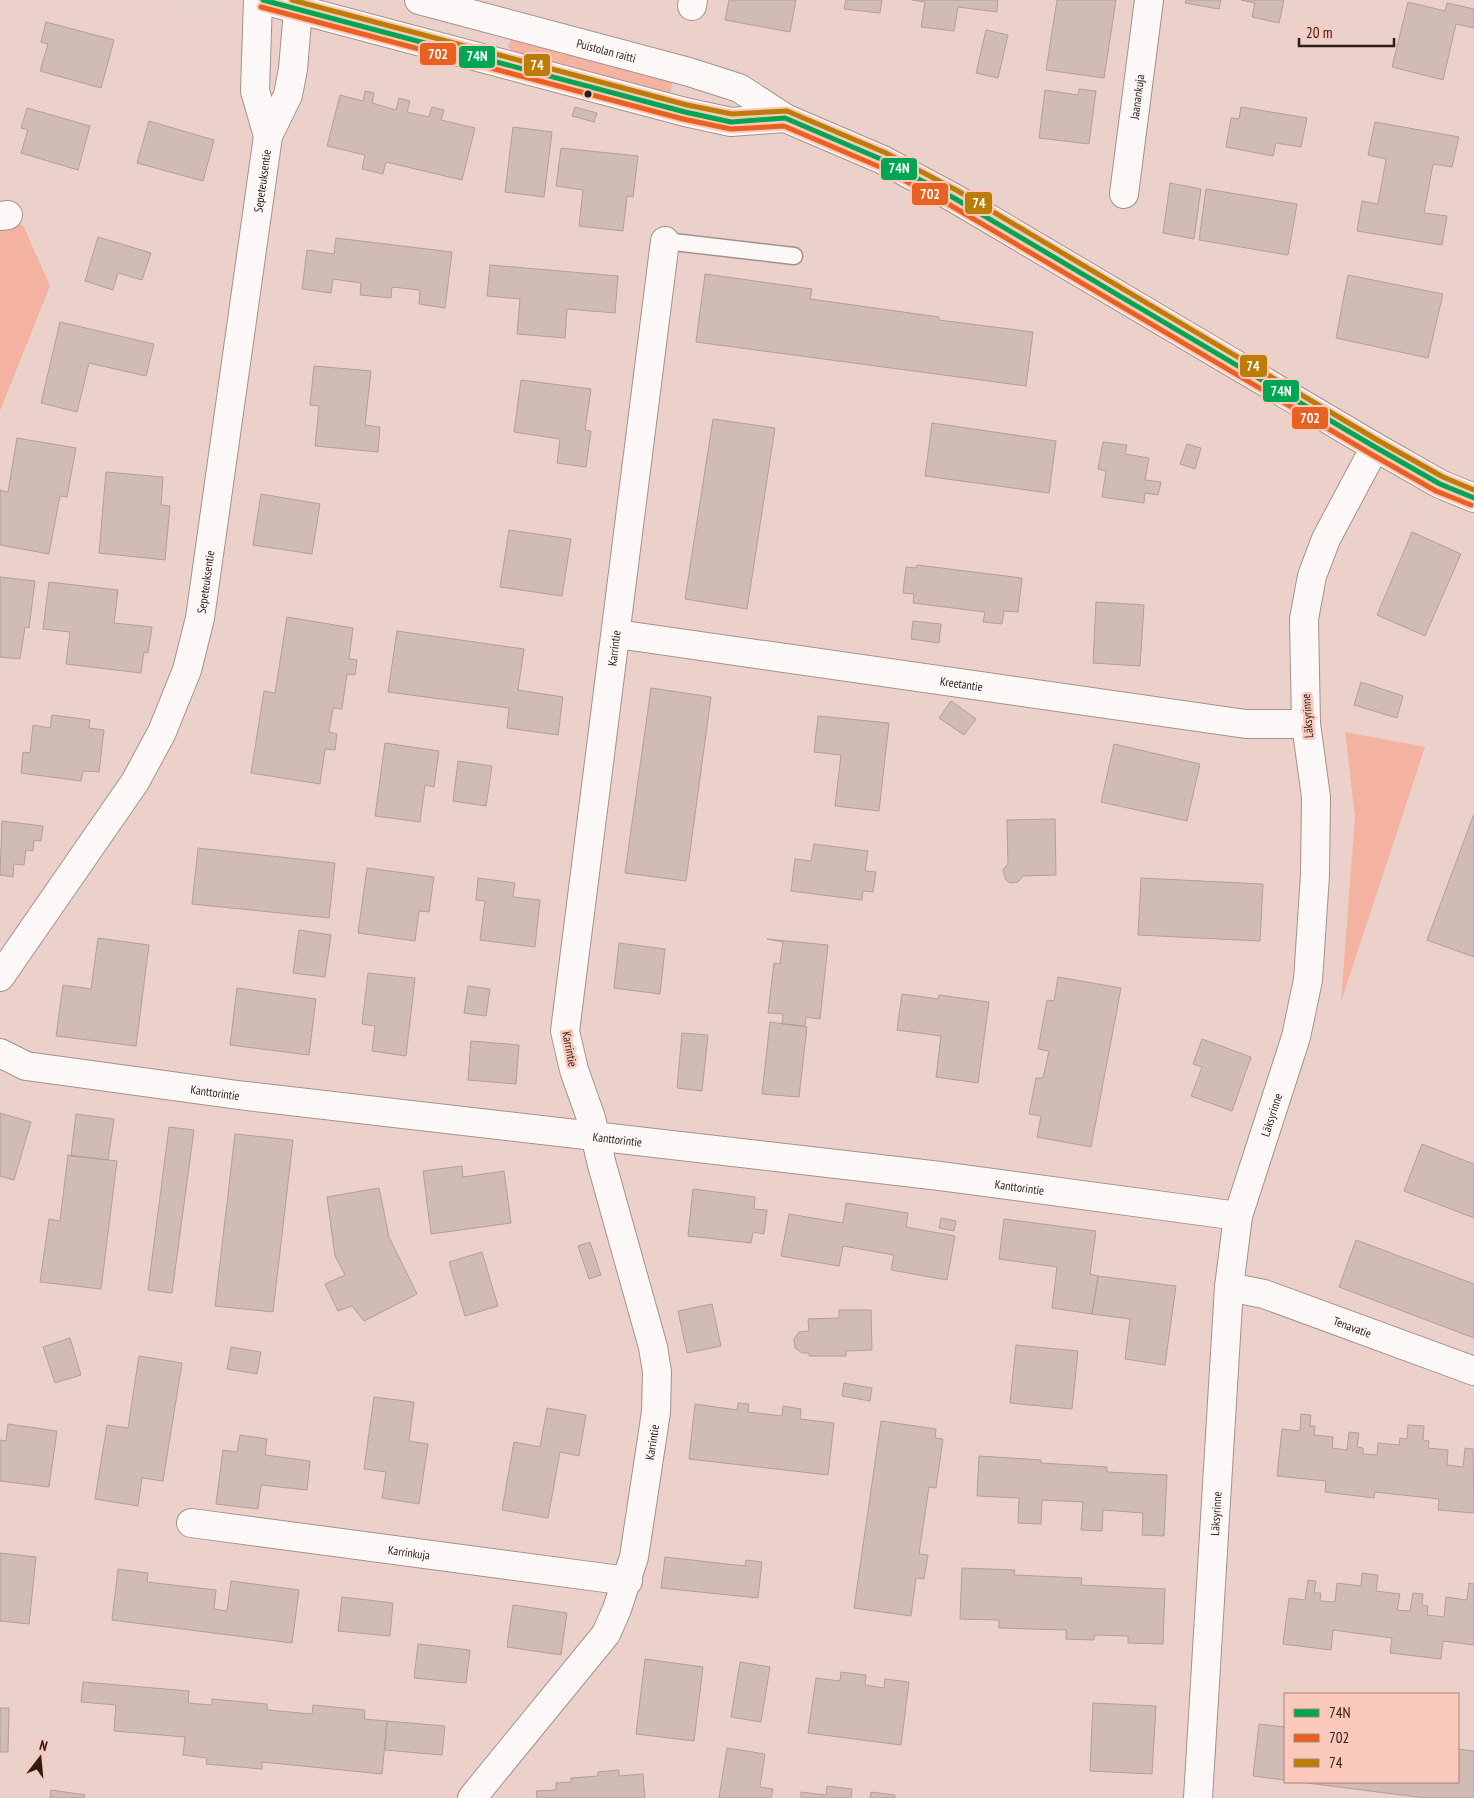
<svg xmlns="http://www.w3.org/2000/svg" width="1474" height="1798" viewBox="0 0 1474 1798" font-family="'PT Sans Narrow',sans-serif">
<style>
.green{fill:#f4b3a1}
.building{fill:#d0bbb5;stroke:#b39e99}
.lines{fill:none;stroke-linecap:round;stroke-linejoin:round}
.service-casing{stroke:#a5918c;stroke-width:19}
.minor-casing{stroke:#a5918c;stroke-width:30}
.secondary-casing{stroke:#a5918c;stroke-width:30}
.path{stroke:#dbd3d0;stroke-width:3;stroke-dasharray:1 4;stroke-linecap:butt}
.service{stroke:#fcf8f7;stroke-width:16}
.minor{stroke:#fcf8f7;stroke-width:28}
.secondary{stroke:#fcf8f7;stroke-width:28}
.bus-1-casing{stroke:#fbc9bb;stroke-width:9}
.bus-2-casing{stroke:#fbc9bb;stroke-width:9}
.bus-3-casing{stroke:#fbc9bb;stroke-width:9}
.bus-1{stroke:#00a651;stroke-width:5}
.bus-2{stroke:#e86121;stroke-width:5}
.bus-3{stroke:#bb7d07;stroke-width:5}
.bus-dot{fill:#2e1c17;stroke:#fbc9bb;stroke-width:2}
.labels{text-anchor:middle;dominant-baseline:central;stroke-width:5;stroke-linejoin:round;paint-order:stroke}
.street-label{font-size:12px;fill:#2e1c17;stroke:#fbc9bb}
.line-badge{stroke:#fbc9bb;stroke-width:2}
.badge-label{font-size:14px;text-anchor:middle;font-weight:bold;fill:#fff}
</style>
<rect width="100%" height="100%" fill="#ecd1ca"/>
<!-- green -->
<path class="green" d="M511 39 673 76 671 93 510 50 508 45Z
M23 225 50 286 0 411V228Z
M1345 732 1425 747 1341 1002 1355 816Z"/>
<!-- building -->
<path class="building" d="M729 0H796L790 32 725 20Z
M846 0H882L880 13 844 9Z
M912 0H998L997 12 958 7 954 31 921 27 925 2Z
M1057 0H1116L1104 78 1046 70Z
M1186 0H1221L1219 9 1185 3Z
M1241 0H1284L1279 23 1252 17 1255 3Z
M1408 2 1445 11 1447 3 1474 9V28L1456 24 1443 80 1392 67Z
M46 22 114 40 101 88 40 71 48 44 41 42Z
M986 30 1008 35 998 78 976 73Z
M1079 89 1096 91 1089 144 1039 138 1045 90 1078 95Z
M365 91 374 93 372 103 396 110 399 98 410 101 407 112 429 117 432 107 444 110 441 120 475 128 462 180 386 162 383 174 362 169 365 155 327 146 340 95 363 101Z
M575 107 597 113 594 122 572 116Z
M1241 107 1307 118 1301 147 1276 143 1273 156 1226 147 1231 118 1239 119Z
M27 108 90 126 78 170 21 153 28 130 21 128Z
M149 121 214 140 203 181 137 163Z
M1375 122 1459 137 1452 167 1433 164 1424 213 1447 216 1442 245 1357 231 1362 201 1378 204 1386 159 1368 155Z
M513 127 552 132 544 197 505 192Z
M561 148 638 156 633 197 627 196 623 231 579 226 583 190 556 186Z
M1170 183 1201 189 1194 239 1163 233Z
M1206 189 1297 204 1288 255 1199 240Z
M98 237 151 253 142 280 118 273 113 290 85 281Z
M336 238 452 252 445 308 419 304 420 290 392 287 391 298 360 295 361 283 333 279 331 293 302 289 307 250 334 254Z
M490 265 618 276 615 313 567 309 565 338 517 334 520 299 487 296Z
M705 274 812 289 810 299 939 317V320L1033 332 1026 386 696 342Z
M1348 275 1443 294 1428 358 1336 338Z
M60 322 154 344 146 376 89 363 77 412 41 403Z
M314 366 371 371 365 425 380 427 378 452 315 446 319 406 310 405Z
M521 380 591 389 585 430 591 431 586 467 557 463 560 439 514 432Z
M713 419 775 428 747 609 685 599Z
M932 423 1056 441 1049 493 925 476Z
M17 438 76 448 67 497 60 496 49 554 0 545V490L8 492Z
M1103 442 1127 445 1125 454 1149 458 1145 480 1161 482 1158 495 1145 493 1144 503 1102 497 1106 471 1098 469Z
M1187 444 1201 448 1195 469 1180 464Z
M106 472 163 477 161 505 170 506 165 560 99 553Z
M261 494 320 504 312 554 253 545Z
M509 530 571 539 562 596 500 587Z
M1412 532 1461 554 1425 636 1377 615Z
M917 565 1022 578 1018 612 1004 611 1002 624 983 622 985 612 913 603 914 594 903 593 906 567 916 568Z
M0 577 35 581 29 628 25 627 20 659 0 657Z
M49 582 118 590 114 623 152 627 148 653 144 652 141 673 66 664 70 632 43 629Z
M1096 602 1144 605 1140 666 1093 663Z
M287 617 353 628 349 659 357 660 355 675 347 674 342 709 333 708 329 732 337 734 335 750 325 749 320 784 251 773 264 691 275 693Z
M913 621 941 624 939 643 911 639Z
M397 631 524 649 518 690 563 697 558 735 507 728 509 708 388 692Z
M1361 682 1403 696 1397 718 1354 705Z
M651 688 711 697 686 881 625 873Z
M951 701 976 719 964 735 939 718Z
M52 715 90 720 89 728 104 730 99 772 83 771 81 781 21 773 23 752 30 753 33 725 50 728Z
M818 716 889 723 879 811 835 806 841 755 814 752Z
M385 743 439 751 434 787 425 785 420 822 375 816Z
M1114 744 1200 764 1187 821 1101 802Z
M458 761 492 766 486 806 453 801Z
M1474 814V957L1427 940Z
M1055 819 1056 875 1023 876 1018 882 1010 883 1006 880 1003 870 1008 864 1007 820Z
M2 821 43 826 41 841 34 840 33 851 26 850 24 865 14 864 13 877 0 875Z
M814 844 868 851 865 871 876 872 873 892 863 891 862 900 791 891 795 859 811 861Z
M198 848 335 863 329 918 192 904Z
M367 868 434 877 429 912 419 911 415 941 358 933Z
M478 878 515 883 513 897 540 900 535 947 480 940 485 901 476 900Z
M1141 878 1263 884 1260 941 1138 935Z
M299 930 331 935 325 977 293 973Z
M98 938 149 945 136 1046 56 1036 63 985 91 989Z
M767 939 828 945 820 1019 806 1017 805 1026 782 1024 783 1014 768 1013 774 963 780 964 783 942Z
M619 943 665 949 660 994 614 988Z
M368 973 415 978 406 1056 372 1051 375 1026 362 1024Z
M1058 977 1121 988 1091 1147 1037 1137 1041 1116 1029 1114 1036 1078H1043L1049 1051 1038 1049 1047 1000 1054 1001Z
M468 986 490 989 486 1016 464 1013Z
M237 988 316 999 309 1055 230 1045Z
M902 994 938 999 939 995 989 1002 978 1083 936 1077 941 1036 897 1030Z
M770 1022 807 1027 799 1097 762 1094Z
M682 1033 708 1035 702 1091 677 1088Z
M1202 1039 1251 1057 1232 1111 1191 1096 1202 1067 1193 1064Z
M471 1041 519 1045 516 1084 468 1080Z
M0 1113 31 1122 14 1180 0 1176Z
M76 1114 114 1119 108 1160 71 1156Z
M169 1127 194 1130 172 1293 148 1290Z
M235 1134 293 1140 273 1312 215 1306Z
M1422 1144 1474 1164V1218L1404 1191Z
M68 1155 117 1161 101 1289 40 1282 49 1219 60 1221Z
M462 1166 463 1177 504 1171 511 1223 431 1234 423 1171Z
M379 1188 389 1237 417 1294 364 1321 352 1306 338 1311 325 1284 345 1275 335 1256 327 1197Z
M693 1189 755 1197 754 1209 767 1210 764 1234 753 1232 751 1243 688 1236Z
M846 1203 908 1213 906 1227 955 1236 947 1280 891 1270 894 1255 843 1246 839 1266 781 1256 789 1214 843 1223Z
M941 1218 956 1221 954 1231 939 1228Z
M1004 1219 1096 1231 1090 1274 1098 1276 1092 1314 1052 1308 1057 1267 999 1259Z
M1356 1240 1474 1284V1338L1339 1287Z
M590 1242 601 1275 589 1279 578 1246Z
M482 1252 498 1306 465 1316 449 1262Z
M1098 1276 1176 1286 1165 1365 1125 1359 1130 1319 1092 1314Z
M712 1304 721 1346 687 1353 678 1311Z
M839 1310H871L872 1350 846 1351V1356H809V1353H802L795 1348 794 1339 799 1332 809 1331 808 1319 839 1318Z
M70 1338 81 1375 55 1383 43 1347Z
M1016 1345 1078 1351 1072 1409 1010 1403Z
M231 1347 261 1352 257 1374 227 1369Z
M139 1356 182 1363 163 1481 142 1478 138 1506 95 1499 107 1425 128 1428Z
M844 1383 872 1388 870 1401 842 1396Z
M374 1397 414 1402 409 1441 428 1444 419 1504 382 1498 386 1472 364 1469Z
M738 1403 749 1404 748 1412 782 1416 783 1406 801 1409 800 1419 834 1423 828 1475 689 1459 695 1404 737 1410Z
M547 1408 586 1415 579 1456 560 1452 548 1518 502 1510 514 1442 540 1447Z
M1301 1414 1311 1415 1310 1426H1315L1314 1435 1333 1437 1332 1448 1347 1450 1349 1432 1359 1433 1357 1447 1363 1448V1454L1377 1455 1378 1443 1399 1445 1400 1438 1407 1439 1408 1425 1424 1426 1423 1440 1429 1441 1428 1448 1448 1450 1447 1465 1463 1467 1465 1448 1473 1449 1474 1513 1438 1510 1439 1499 1375 1492 1374 1498 1325 1492 1326 1481 1277 1476 1282 1429 1300 1431Z
M881 1421 936 1429 935 1438 943 1439 936 1488 929 1487 919 1554 928 1555 924 1579 916 1578 911 1616 854 1608Z
M8 1424 57 1431 49 1487 0 1481V1440L6 1441Z
M240 1435 267 1439 265 1455 310 1461 307 1490 261 1485 258 1509 216 1504 223 1450 237 1452Z
M979 1456 1041 1460V1463L1107 1467V1472L1167 1475 1164 1536 1142 1535 1143 1513 1103 1510 1102 1531 1081 1530 1083 1502 1042 1500 1041 1524 1018 1523 1019 1498 977 1496Z
M0 1553 36 1557 29 1624 0 1621Z
M665 1557 745 1566 746 1560 762 1562 758 1598 661 1588Z
M962 1568 1015 1570 1014 1575 1082 1578 1081 1585 1165 1589 1163 1644 1128 1643V1636L1094 1635V1640L1066 1639V1630L999 1628V1620L960 1619Z
M118 1569 148 1573 147 1582 216 1590 214 1609 227 1611 231 1581 299 1590 292 1643 112 1620Z
M1362 1573 1378 1575 1376 1591 1400 1594 1397 1610 1410 1611 1413 1593 1423 1594 1422 1605 1428 1606 1427 1615 1444 1617 1446 1597 1467 1600 1469 1583 1474 1584V1645L1443 1641 1441 1659 1390 1653 1392 1638 1333 1630 1331 1650 1283 1644 1289 1598 1305 1600 1308 1580 1316 1581 1314 1593H1321L1320 1601 1335 1602 1337 1583 1361 1586Z
M342 1597 393 1603 390 1636 338 1631Z
M513 1605 567 1613 561 1655 507 1647Z
M418 1644 470 1650 466 1683 414 1678Z
M645 1659 703 1667 694 1741 636 1734Z
M740 1662 770 1667 761 1722 731 1717Z
M841 1672 866 1675 865 1685 884 1688 885 1679 909 1682 901 1745 808 1733 816 1678 840 1681Z
M83 1682 189 1691 188 1703 212 1705V1699L267 1704V1710L312 1714 313 1705 365 1710 364 1719 387 1721 382 1774 262 1762V1769L206 1764 207 1758 183 1755 185 1737 114 1731 116 1705 81 1702Z
M1093 1703 1156 1706 1152 1774 1090 1771Z
M0 1708H9L8 1752H0Z
M387 1721 445 1726 442 1755 385 1750Z
M1259 1724 1285 1727V1780L1253 1776Z
M727 1748 765 1754 760 1787 773 1789 771 1798H719Z
M1458 1749 1474 1751V1798H1425L1299 1782H1458Z
M619 1770V1776L643 1774 645 1798H537L536 1791 556 1790V1783L571 1782V1778L598 1776V1772Z
M827 1786 852 1789 851 1798H801V1792L826 1795Z
M51 1790 85 1795 84 1798H50Z
M871 1792 895 1795V1798H870Z"/>
<g class="lines">
<defs>
<path id="service" d="M665 241 794 256"/>
<g id="minor">
<path d="M258 0 255 91 268 136"/>
<path d="M692 6 693 0"/>
<path id="s1" d="M1124 194 1149 0"/>
<path d="M0 216 8 215"/>
<path id="s2" d="M617 634 1246 724H1306"/>
<path id="s3" d="M0 977 135 782 162 732 187 670 200 618 268 136 288 95 293 69 298 10"/>
<path id="s4" d="M0 1053 26 1066 238 1095 940 1176 1238 1216"/>
<path id="s5" d="M1229 1287 1264 1294 1474 1371"/>
<path id="s6" d="M191 1523 628 1581"/>
<path id="s7" d="M472 1798 606 1634 617 1609 634 1557 656 1412 657 1372 653 1347 602 1165 591 1118 574 1070 565 1031 665 241"/>
<path id="s8" d="M1198 1798 1229 1287 1238 1216 1296 1037 1308 980 1315 875 1316 797 1306 724 1304 619 1312 576 1326 539 1375 447"/>
</g>
<g id="secondary">
<path d="M263 0 685 112 731 122 785 118"/>
<path id="s9" d="M419 0 689 72 739 88 785 118 883 160 954 198 1375 447 1440 484 1474 498"/>
</g>
</defs>
<!-- service casing -->
<use href="#service" class="service-casing"/>
<!-- minor casing -->
<use href="#minor" class="minor-casing"/>
<!-- secondary casing -->
<use href="#secondary" class="secondary-casing"/>
<!-- path -->
<path class="path" d="M172 0 208 9 227 22
M208 9 209 0
M670 213 682 143
M1116 248 1120 222
M1453 458C1473 416 1467 365 1474 319
M1383 498 1474 538
M1264 1253 1270 1265"/>
<!-- service -->
<use href="#service" class="service"/>
<!-- minor -->
<use href="#minor" class="minor"/>
<!-- secondary -->
<use href="#secondary" class="secondary"/>
<defs>
<path id="bus-1" d="M263 0 685 112 731 122 785 118 883 160 954 198 1375 447 1440 484 1474 498"/>
<path id="bus-2" d="M261 7 683 119 731 129 784 126 880 167 950 205 1371 454 1436 491 1471 505"/>
<path id="bus-3" d="M292 0 687 105 732 114 787 111 886 153 958 191 1379 441 1443 477 1474 490"/>
</defs>
<!-- bus-1 casing -->
<use href="#bus-1" class="bus-1-casing"/>
<!-- bus-2 casing -->
<use href="#bus-2" class="bus-2-casing"/>
<!-- bus-3 casing -->
<use href="#bus-3" class="bus-3-casing"/>
<!-- bus-1 -->
<use href="#bus-1" class="bus-1"/>
<!-- bus-2 -->
<use href="#bus-2" class="bus-2"/>
<!-- bus-3 -->
<use href="#bus-3" class="bus-3"/>
</g>
<!-- markers -->
<circle class="bus-dot" cx="588" cy="94" r="4.5"/>
<g class="labels">
<!-- street labels -->
<g class="street-label">
<text stroke="none"><textPath href="#s9" startOffset="194">Puistolan raitti</textPath></text>
<text stroke="none"><textPath href="#s1" startOffset="98">Jaanankuja</textPath></text>
<text stroke="none"><textPath href="#s3" startOffset="856">Sepeteuksentie</textPath></text>
<text stroke="none"><textPath href="#s3" startOffset="451">Sepeteuksentie</textPath></text>
<text stroke="none"><textPath href="#s7" startOffset="1220">Karrintie</textPath></text>
<text stroke="none"><textPath href="#s2" startOffset="348">Kreetantie</textPath></text>
<text transform="translate(1307 716) rotate(-94)">Läksyrinne</text>
<text transform="translate(570 1049) rotate(79)">Karrintie</text>
<text stroke="none"><textPath href="#s4" startOffset="220">Kanttorintie</textPath></text>
<text stroke="none"><textPath href="#s8" startOffset="690">Läksyrinne</textPath></text>
<text stroke="none"><textPath href="#s4" startOffset="625">Kanttorintie</textPath></text>
<text stroke="none"><textPath href="#s4" startOffset="1030">Kanttorintie</textPath></text>
<text stroke="none"><textPath href="#s5" startOffset="130">Tenavatie</textPath></text>
<text stroke="none"><textPath href="#s7" startOffset="410">Karrintie</textPath></text>
<text stroke="none"><textPath href="#s8" startOffset="285">Läksyrinne</textPath></text>
<text stroke="none"><textPath href="#s6" startOffset="220">Karrinkuja</textPath></text>
</g>
</g>
<g class="line-badge">
<rect x="419" y="42" width="38" height="24" rx="5" fill="#e86121"/>
<rect x="458" y="45" width="38" height="24" rx="5" fill="#00a651"/>
<rect x="523" y="53" width="28" height="24" rx="5" fill="#bb7d07"/>
<rect x="880" y="157" width="38" height="24" rx="5" fill="#00a651"/>
<rect x="911" y="182" width="38" height="24" rx="5" fill="#e86121"/>
<rect x="964" y="191" width="29" height="24" rx="5" fill="#bb7d07"/>
<rect x="1239" y="354" width="29" height="24" rx="5" fill="#bb7d07"/>
<rect x="1262" y="379" width="38" height="24" rx="5" fill="#00a651"/>
<rect x="1291" y="406" width="38" height="24" rx="5" fill="#e86121"/>
</g>
<g class="badge-label">
<text x="438" y="59">702</text>
<text x="477" y="61">74N</text>
<text x="537" y="70">74</text>
<text x="899" y="173">74N</text>
<text x="930" y="199">702</text>
<text x="979" y="208">74</text>
<text x="1253" y="371">74</text>
<text x="1281" y="396">74N</text>
<text x="1310" y="423">702</text>
</g>
<!-- legend -->
<rect x="1284" y="1693" width="175" height="90" fill="#fbc9bb" stroke="#a98479"/>
<rect x="1294" y="1709" width="25" height="8" fill="#00a651" stroke="#a98479"/>
<text x="1329" y="1718" font-size="15" fill="#2e1c17">74N</text>
<rect x="1294" y="1734" width="25" height="8" fill="#e86121" stroke="#a98479"/>
<text x="1329" y="1743" font-size="15" fill="#2e1c17">702</text>
<rect x="1294" y="1759" width="25" height="8" fill="#bb7d07" stroke="#a98479"/>
<text x="1329" y="1768" font-size="15" fill="#2e1c17">74</text>
<!-- north arrow -->
<g transform="translate(40 1758) rotate(16)" stroke="#fbc9bb" stroke-width="4" paint-order="stroke">
<path d="M0-4L9 19L0 12L-9 19Z" fill="#2e1c17"/>
<text y="-8" font-size="14" font-weight="bold" text-anchor="middle" fill="#2e1c17">N</text>
</g>
<!-- scale -->
<path d="M1299 38v8h95v-8" fill="none" stroke="#2e1c17" stroke-width="2.5"/>
<text x="1306" y="38" font-size="15" fill="#2e1c17" stroke="#fbc9bb" stroke-width="4" paint-order="stroke">20 m</text>
</svg>
